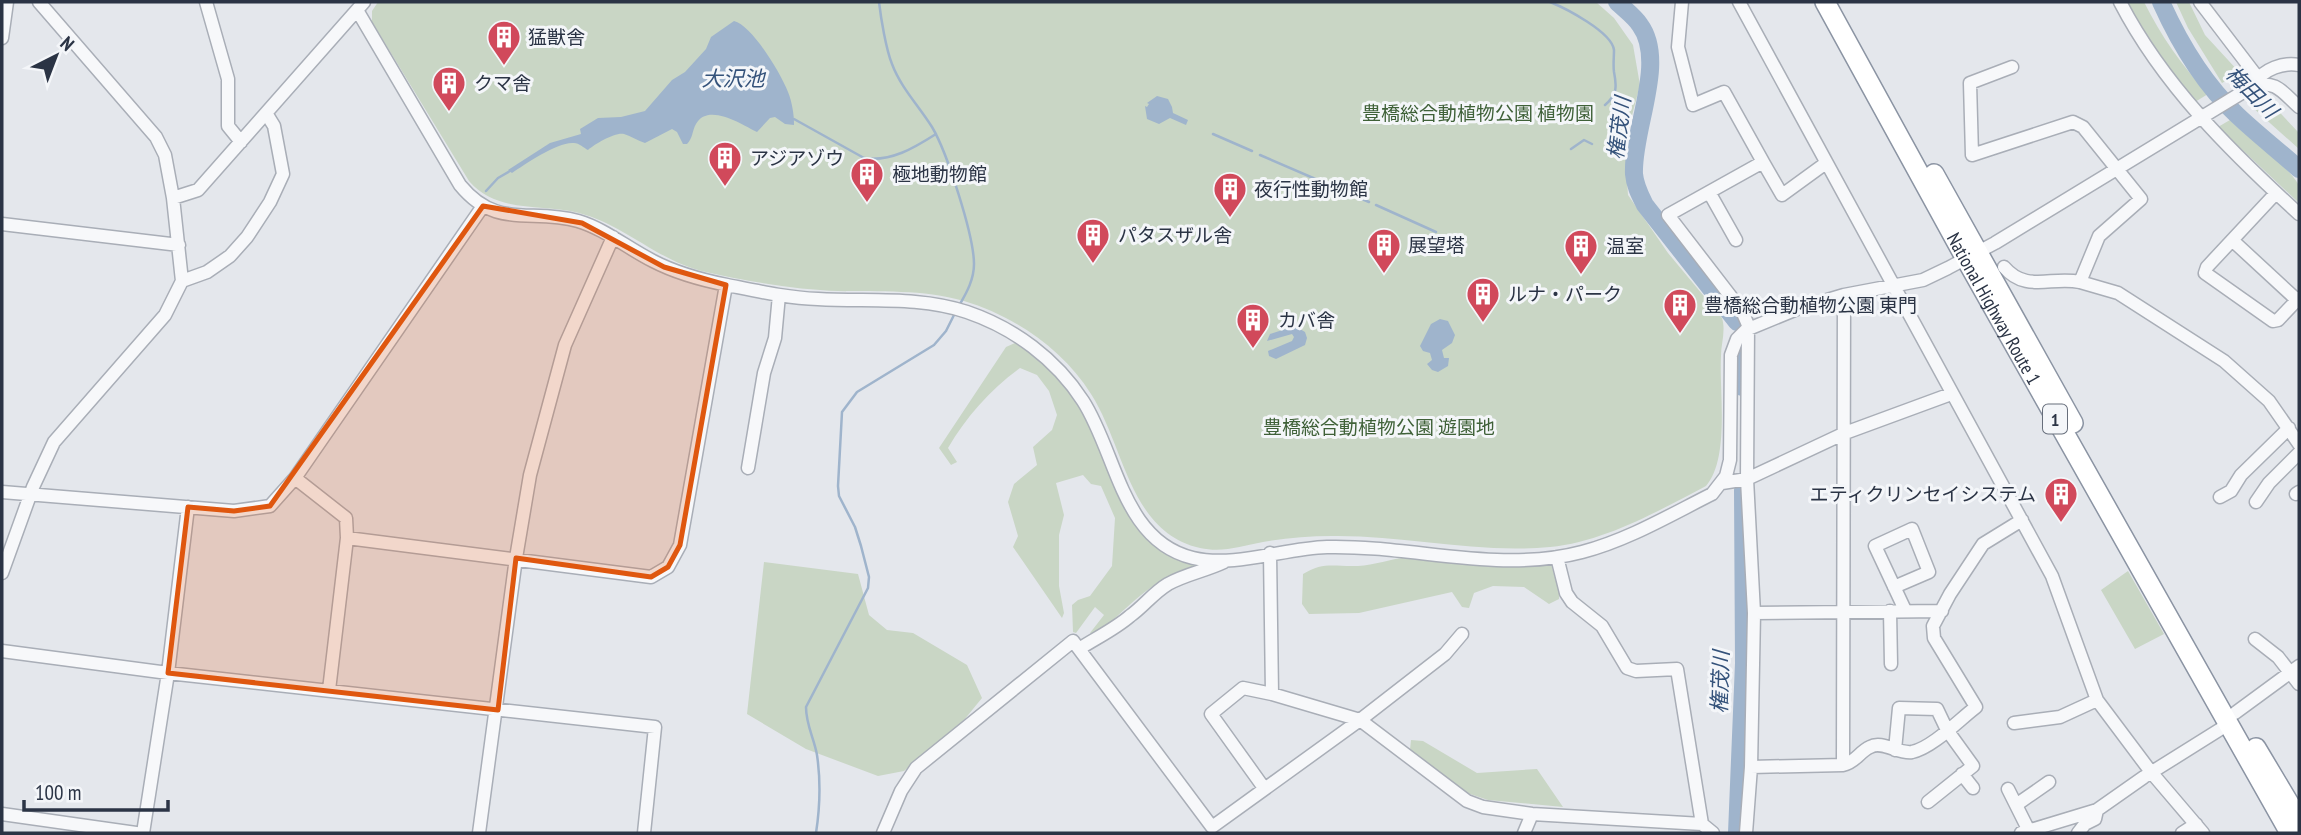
<svg xmlns="http://www.w3.org/2000/svg" width="2301" height="835" viewBox="0 0 2301 835" font-family="'PT Sans Narrow','Noto Sans JP',sans-serif">
<style>
.green{fill:#c9d6c5}
.water{fill:#9fb4cc}
.lines{fill:none;stroke-linecap:round;stroke-linejoin:round}
.stream{stroke:#9fb4cc;stroke-width:2.5}
.river{stroke:#9fb4cc;stroke-width:18}
.minor-casing{stroke:#a9aeb7;stroke-width:15}
.highway-casing{stroke:#8b94a3;stroke-width:22}
.minor{stroke:#f7f8fa;stroke-width:12}
.highway{stroke:#fff;stroke-width:19}
.marked{fill:#df570f;fill-opacity:0.2;stroke:#df570f;stroke-width:5;stroke-linejoin:round}
.labels{text-anchor:middle;dominant-baseline:central;stroke-width:6;stroke-linejoin:round;paint-order:stroke}
.shield{fill:#f4f6f9;stroke:#676e7b;stroke-width:2}
.shield-label{font-size:18px;font-weight:bold;fill:#2b3445}
.poi-label{font-size:19px;fill:#2b3445;stroke:#f4f6f9;text-anchor:start}
.park-label{font-size:19px;fill:#3f6138;stroke:#f4f6f9}
.street-label{font-size:19px;fill:#2b3445;stroke:#f4f6f9}
.water-label{font-size:21px;font-style:italic;fill:#34527a;stroke:#f4f6f9}
</style>
<rect width="100%" height="100%" fill="#e4e7ec"/>
<!-- green -->
<path class="green" d="M378 2H1596L1614 18 1633 45 1640 85 1629 127 1626 166 1628 195 1668 253 1722 318C1726 331 1721 344 1721 356 1719 392 1730 458 1706 486 1658 511 1604 542 1550 547 1477 554 1405 535 1332 536 1309 536 1285 538 1263 542 1241 546 1223 553 1200 548 1129 532 1125 447 1091 394 1063 349 1014 316 964 301 922 289 881 292 838 291 798 290 745 281 706 272 659 262 625 225 579 213 541 203 497 214 469 181L372 22V11Z
M2127 2H2144C2161 36 2182 66 2208 94L2195 102 2157 52Z
M2176 2H2189L2205 35 2240 73 2222 83 2188 28Z
M2263 98 2267 99 2299 133V149L2251 106Z
M2230 120C2246 137 2291 167 2299 186 2300 190 2299 198 2299 203L2218 127Z
M1015 343C1072 366 1131 495 1161 550L1180 560 1197 565 1195 568C1156 574 1125 610 1096 636L1090 633 1104 615 1095 607 1076 633 1073 632 1072 605 1078 600 1090 596 1112 566 1115 518 1101 486 1091 484 1083 475 1056 483 1064 515 1059 535V586L1064 613 1062 618 1013 547 1018 536 1008 502 1014 484 1037 465 1033 447 1052 430 1057 415 1049 391 1037 375 1020 368C991 389 966 417 948 448L957 462 951 465 939 448 1006 347Z
M1408 557 1496 566 1543 562 1551 564 1559 591V599L1549 604 1524 587 1493 586 1474 593 1469 608 1462 607 1452 592 1359 613 1309 614 1302 604 1303 574C1324 561 1335 567 1358 566 1374 565 1391 559 1408 557Z
M764 562 858 574 869 615 887 630 913 633 967 665 982 698 964 720 904 771 878 776 806 749 747 714Z
M2128 571 2164 634 2135 649 2101 590Z
M1411 740 1423 741 1477 773 1537 769 1563 807 1488 800 1464 792 1410 750Z"/>
<!-- water -->
<path class="water" d="M734 21C752 25 781 74 788 92 792 102 794 114 794 125L785 124 775 117 770 118 757 132C743 125 708 102 696 124 692 131 693 138 687 144H683L677 132 672 129 645 143C638 141 631 136 624 134 615 132 595 144 588 150 584 148 579 143 574 143 559 141 525 164 512 173L508 170 550 143 581 134 580 129 598 118 621 117 645 111 672 80 685 72 706 49 711 37Z
M1157 96 1168 99 1172 107 1173 113 1188 120 1186 125 1170 118 1159 124 1147 119 1145 106 1147 107 1149 104 1147 103Z
M1440 319 1448 321 1455 335 1452 343 1442 350 1444 358H1449L1448 366 1438 372 1432 370 1427 364 1432 360 1430 353 1423 351 1420 346 1431 324Z
M1295 326 1305 332 1307 338 1305 345 1276 359 1269 356 1268 351 1292 341 1294 337 1292 334 1267 341 1270 334Z"/>
<g class="lines">
<!-- stream -->
<path class="stream" d="M879 2C881 19 886 49 892 64 901 88 919 106 932 127 947 152 974 236 974 264 974 279 967 292 960 304
M1550 2C1565 8 1612 32 1614 50 1614 57 1613 65 1614 72 1617 87 1617 95 1605 105
M794 119 864 158C891 162 914 148 936 134
M1213 134 1252 151
M1571 149 1584 140 1592 144
M1260 155 1369 202
M486 191 498 178 510 171
M1376 205 1436 232
M816 833C820 807 821 782 817 755 814 738 806 725 806 707L868 588 869 577 861 546 855 527 839 496 838 486 842 412 857 392 934 345 946 331 955 313"/>
<!-- river -->
<path class="river" d="M1617 2C1624 9 1634 16 1640 25 1667 62 1632 130 1634 174 1635 186 1640 195 1645 205L1737 322
M2161 2C2179 42 2205 85 2237 115 2257 134 2279 151 2299 169
M1742 356V387
M1737 833 1744 663 1743 490"/>
<defs>
<path id="minor" d="M206 2 228 79V126L241 142
M1682 2 1678 47 1693 105 1724 92 1763 162 1668 215 1742 311 1748 325 1747 479 1754 613 1751 767 1746 833
M1739 2 2052 576 2097 700 2151 772 2203 833
M2120 2C2163 85 2230 151 2299 214
M2200 2 2258 78
M357 10 460 185C497 230 530 208 578 221 605 229 627 248 653 261 676 273 702 280 727 285 757 291 788 298 818 299 868 302 919 296 967 312 1014 328 1056 359 1083 401 1117 454 1122 541 1193 558 1235 568 1285 548 1327 547 1412 545 1499 574 1582 552 1628 540 1670 515 1712 494L1726 476 1730 460 1731 355 1737 339 1746 330 1797 309 1844 295 1923 280 1948 268 1995 243 2253 86C2277 80 2282 92 2299 107
M2 38 7 2
M2255 83C2264 69 2283 62 2299 65
M1763 162 1782 195 1826 163
M1709 192 1736 240
M2276 193 2207 267 2205 273 2273 321 2278 320 2299 298
M173 198 198 190 364 2
M2 224 179 245
M2232 240 2297 300
M2004 267C2026 293 2051 276 2080 282L2099 236 2141 199 2083 127 2073 122 1972 155 1970 83 2012 67
M182 281 207 272 230 256 247 237 270 202 283 174 274 126 266 113
M2080 282 2118 293 2224 361 2269 401 2299 444
M748 468 764 373 775 338 779 295
M295 478 346 518 347 538 329 690
M1722 483 1747 479 1845 433 1951 394
M2 492 234 511 270 506 295 478 483 206
M2296 494 2299 492
M2220 497 2231 491 2241 475 2289 428
M2256 502 2269 483 2299 453
M347 538 651 577 668 567 680 545 726 285
M1270 553 1272 694 1360 720 1467 801 1483 807 1532 814 1702 824 1713 833
M1557 557 1566 593 1572 602 1602 626 1627 668 1636 671 1677 669 1702 824
M2 573 33 487 54 442 165 315 182 281 173 198 165 155 156 137 39 2
M1894 587 1929 572 1912 529 1875 546 1905 610
M1890 611 1891 664
M1754 613 1942 611
M2255 639 2278 657 2299 684
M1079 649C1096 638 1115 629 1130 616 1144 606 1153 593 1168 584 1186 574 1205 571 1224 562
M2 651 168 673 655 727 644 833
M2235 713 2299 666
M2014 723 2060 717 2097 700
M1895 750 1899 708 1937 709 1947 730 1973 766 1928 802
M1843 765 1844 295
M1751 767 1843 765C1856 762 1859 752 1870 747 1882 740 1898 754 1912 752 1932 748 1959 720 1976 707L1934 638 1933 626 1950 594 1983 544 2022 520
M1962 774 1973 788
M1264 788 1211 714 1243 688 1272 694
M2008 789 2029 831
M2016 805 2049 782
M2 814 136 833
M143 833 168 673 188 507
M479 833 516 558 530 475 565 345 613 237
M883 833 901 791 916 768 1073 641 1212 827 1360 720 1445 654 1462 634
M1524 833 1532 814
M2021 833 2097 810 2144 777 2227 725
M2078 833 2085 824 2095 819 2097 810
M2182 833 2196 824"/>
<g id="highway">
<path id="s1" d="M1825 2 1966 259 2290 833"/>
<path d="M1934 174 2073 423"/>
<path d="M2256 748 2299 820"/>
</g>
</defs>
<!-- minor casing -->
<use href="#minor" class="minor-casing"/>
<!-- highway casing -->
<use href="#highway" class="highway-casing"/>
<!-- minor -->
<use href="#minor" class="minor"/>
<!-- highway -->
<use href="#highway" class="highway"/>
</g>
<!-- marked area -->
<path class="marked" d="M483 206 582 223 664 267 726 285 680 545 668 567 651 577 516 558 498 710 168 673 188 507 234 511 270 506Z"/>
<!-- icons -->
<defs>
<symbol id="building-pin" viewBox="-11 -11 22 30"><path d="M0 17L-7.5 6A9.5 9.5 0 1 1 7.5 6Z" fill="#d1495b" stroke="#f4f6f9"/><path d="M-4-6H4V6H1V3H-1V6H-4ZM-2.5-4.3h1.7v1.8h-1.7ZM.8-4.3h1.7v1.8H.8ZM-2.5-1h1.7V.8h-1.7ZM.8-1h1.7V.8H.8Z" fill="#fff"/></symbol>
</defs>
<g fill-rule="evenodd">
<use href="#building-pin" x="485" y="18" width="38" height="52"/>
<use href="#building-pin" x="430" y="64" width="38" height="52"/>
<use href="#building-pin" x="706" y="139" width="38" height="52"/>
<use href="#building-pin" x="848" y="155" width="38" height="52"/>
<use href="#building-pin" x="1211" y="170" width="38" height="52"/>
<use href="#building-pin" x="1074" y="216" width="38" height="52"/>
<use href="#building-pin" x="1365" y="226" width="38" height="52"/>
<use href="#building-pin" x="1562" y="227" width="38" height="52"/>
<use href="#building-pin" x="1464" y="275" width="38" height="52"/>
<use href="#building-pin" x="1661" y="286" width="38" height="52"/>
<use href="#building-pin" x="1234" y="301" width="38" height="52"/>
<use href="#building-pin" x="2042" y="475" width="38" height="52"/>
</g>
<g class="labels">
<!-- shield labels -->
<rect class="shield" x="2043" y="404.5" width="24" height="29" rx="5"/>
<g class="shield-label">
<text x="2055" y="419">1</text>
</g>
<!-- poi labels -->
<g class="poi-label">
<text x="528" y="37">猛獣舎</text>
<text x="474" y="83">クマ舎</text>
<text x="750" y="158">アジアゾウ</text>
<text x="892" y="174">極地動物館</text>
<text x="1254" y="189">夜行性動物館</text>
<text x="1118" y="235">パタスザル舎</text>
<text x="1408" y="245">展望塔</text>
<text x="1606" y="246">温室</text>
<text x="1508" y="294">ルナ・パーク</text>
<text x="1704" y="305">豊橋総合動植物公園 東門</text>
<text x="1278" y="320">カバ舎</text>
<text x="2036" y="494" text-anchor="end">エティクリンセイシステム</text>
</g>
<!-- park labels -->
<g class="park-label">
<text x="1478" y="113">豊橋総合動植物公園 植物園</text>
<text x="1379" y="427">豊橋総合動植物公園 遊園地</text>
</g>
<!-- street labels -->
<g class="street-label">
<text stroke="none"><textPath href="#s1" startOffset="350">National Highway Route 1</textPath></text>
</g>
<!-- water labels -->
<g class="water-label">
<text x="733" y="78">大沢池</text>
<text transform="translate(2252 92) rotate(45)">梅田川</text>
<text transform="translate(1619 128) rotate(-83)">権茂川</text>
<text transform="translate(1720 682) rotate(-88)">権茂川</text>
</g>
</g>
<!-- border -->
<rect width="2301" height="835" fill="none" stroke="#2b3445" stroke-width="7"/>
<!-- north arrow -->
<g transform="translate(56 56) rotate(42)" stroke="#f4f6f9" stroke-width="5" paint-order="stroke">
<path d="M0-5L12 26L0 18L-12 26Z" fill="#2b3445"/>
<text y="-10" font-size="19" font-weight="bold" text-anchor="middle" fill="#2b3445">N</text>
</g>
<!-- scale -->
<path d="M24 800v10h144v-10" fill="none" stroke="#2b3445" stroke-width="3.5"/>
<text x="35" y="800" font-size="21" fill="#2b3445" stroke="#f4f6f9" stroke-width="5" paint-order="stroke">100 m</text>
</svg>
